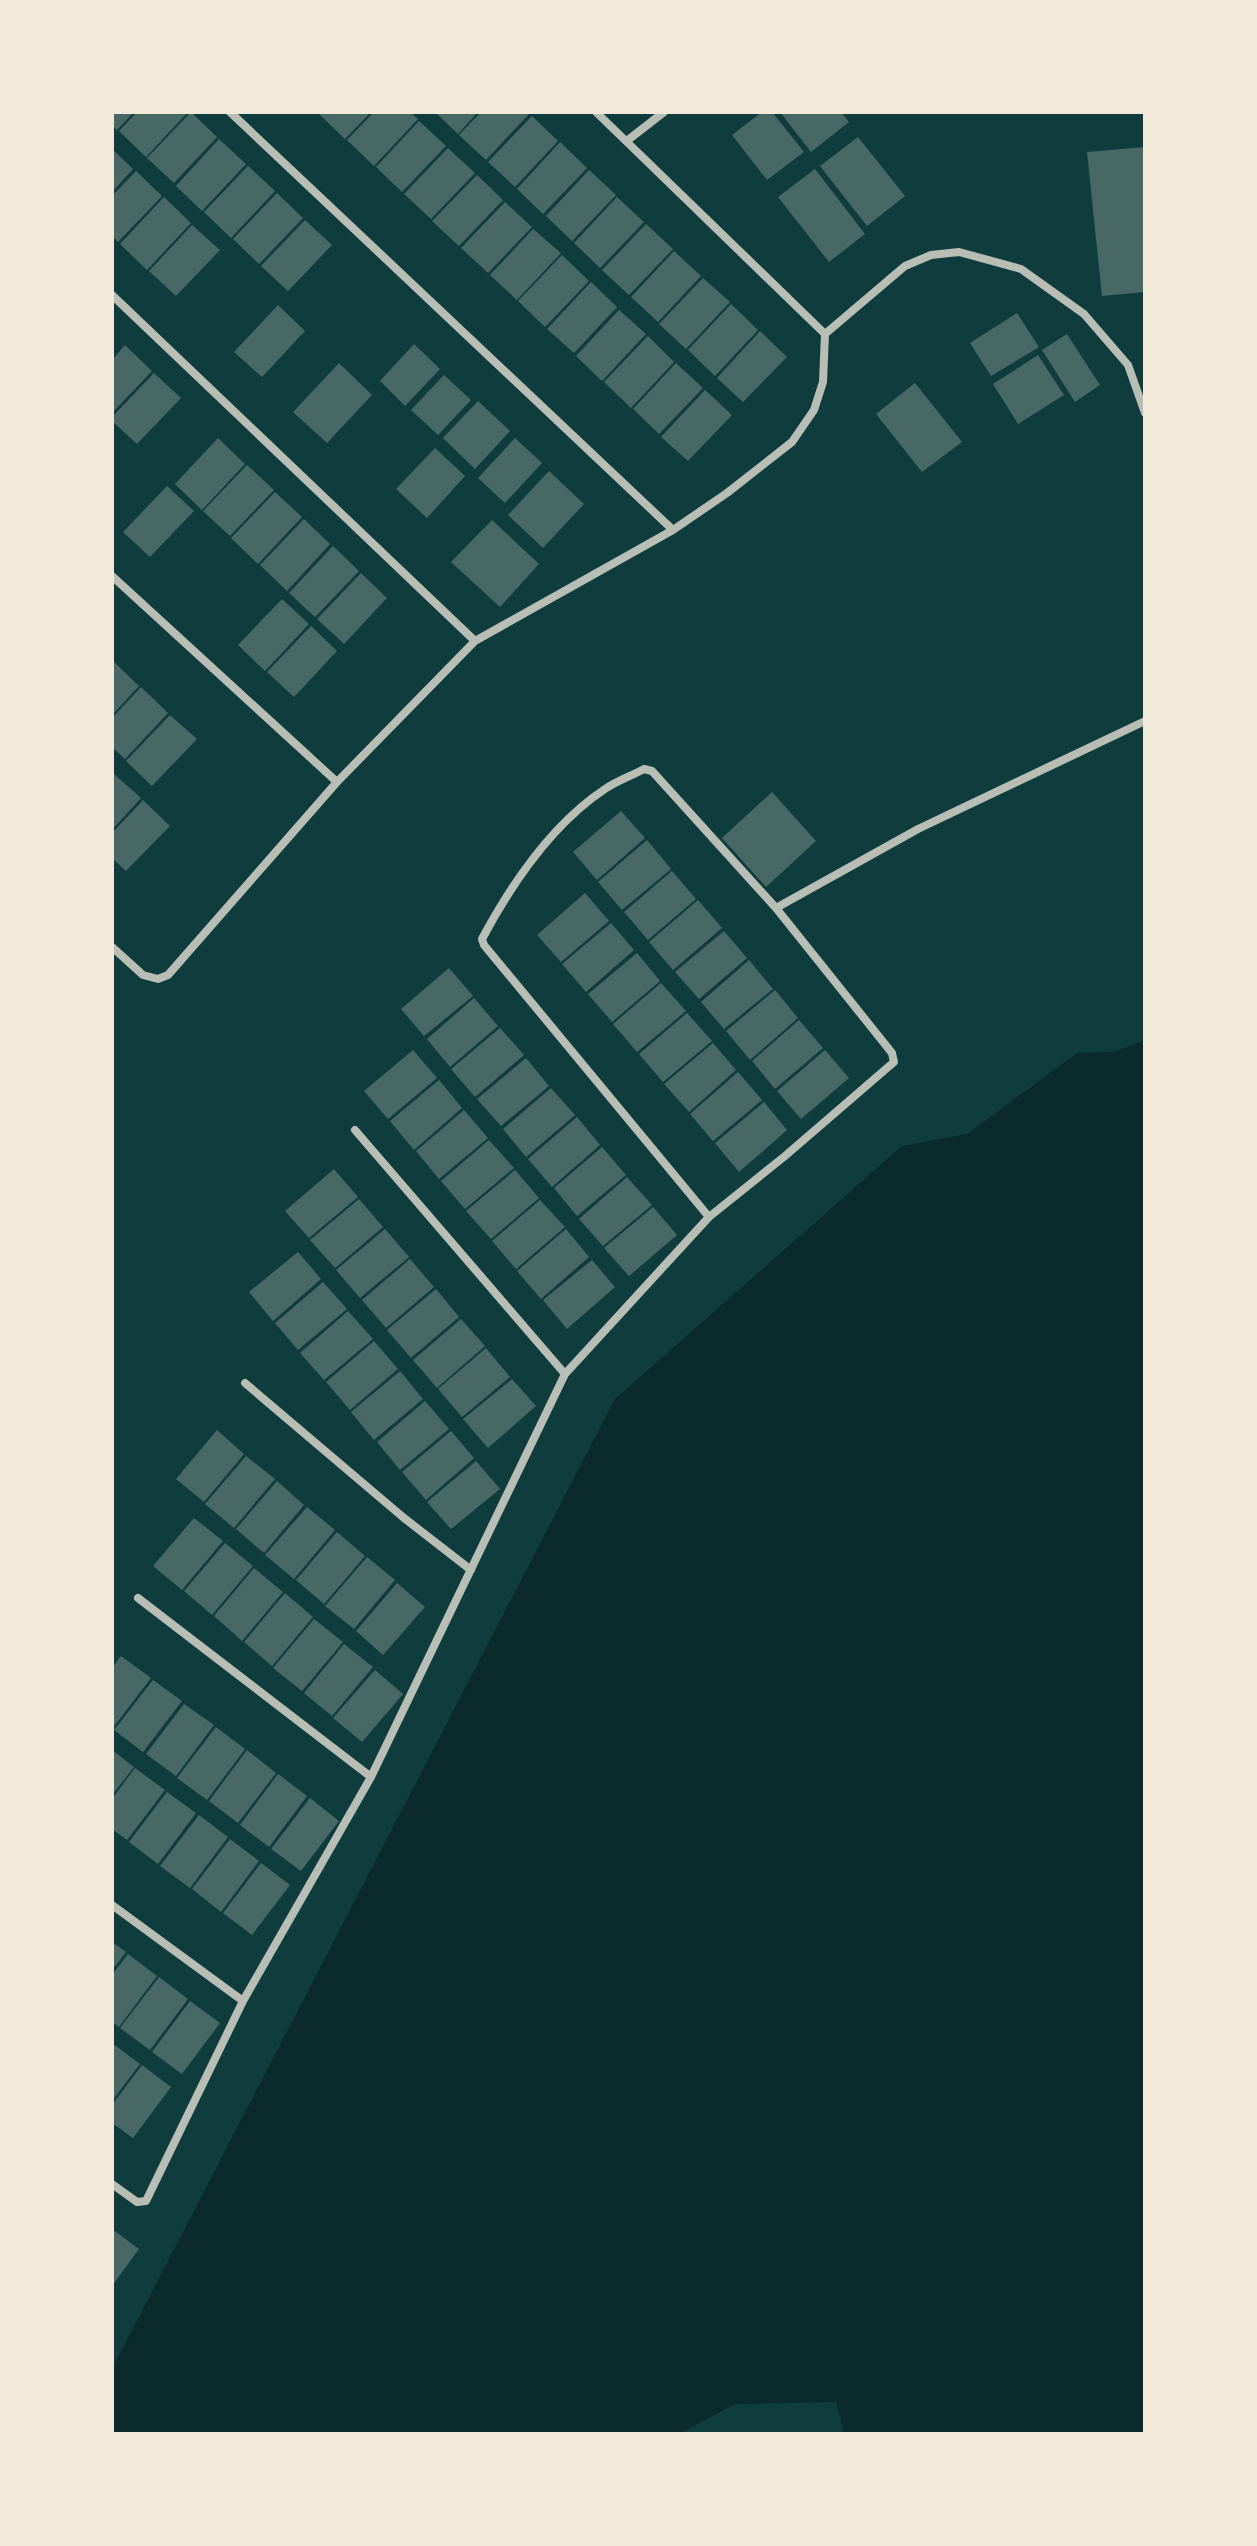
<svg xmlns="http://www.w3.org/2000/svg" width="1257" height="2546" viewBox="0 0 1257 2546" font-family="'PT Sans',sans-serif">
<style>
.water{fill:#0a2a2b}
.building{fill:#486865}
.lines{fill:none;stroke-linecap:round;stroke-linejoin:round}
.minor{stroke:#b8beb3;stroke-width:8}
</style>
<rect width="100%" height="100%" fill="#0f3d3e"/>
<!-- water -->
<path class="water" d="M1145 1040V2434H844L836 2402 735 2404 679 2434H112V2369L615 1399 902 1146 967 1134 1077 1053 1114 1052Z"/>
<!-- building -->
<path class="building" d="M112 112H134L117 130 112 126Z
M137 112H188L146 157 119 131Z
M191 112 217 137 174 183 147 158Z
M320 112H371L345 139 319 114Z
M374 112H410L418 119 374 166 347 140Z
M435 112H478L458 134Z
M481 112 529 114 486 160 459 135Z
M762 112H772L804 152 767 180 732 135Z
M780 112H841L849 122 811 152Z
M532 116 558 141 515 187 488 162Z
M419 121 446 146 402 192 376 167Z
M858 137 905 196 867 226 820 166Z
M219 139 246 164 202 211 176 186Z
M560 142 587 168 543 214 517 189Z
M1145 147V292L1102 296 1087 152Z
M448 148 475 173 431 219 404 194Z
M112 149 133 169 112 192Z
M248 166 275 191 231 238 204 212Z
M815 169 865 234 829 262 778 197Z
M589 170 616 195 572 241 546 216Z
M136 171 162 196 118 242 112 236V196Z
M477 175 503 200 459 246 432 221Z
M277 193 303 218 259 264 233 239Z
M164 197 191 223 147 270 120 244Z
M617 197 644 222 600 268 574 243Z
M505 202 532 227 488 273 461 248Z
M305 220 332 245 288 291 261 266Z
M646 224 673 249 629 295 602 270Z
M192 225 220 250 176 296 149 271Z
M533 229 561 253 517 300 490 275Z
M674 251 701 276 658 322 631 297Z
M562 255 589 281 545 327 518 301Z
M703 278 730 302 686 349 659 324Z
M591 282 617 307 574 353 547 329Z
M731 304 758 330 715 376 688 350Z
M278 305 305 331 262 377 234 352Z
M619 310 646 334 602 381 576 356Z
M1017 313 1039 347 991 376 970 343Z
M760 331 787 357 743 402 717 378Z
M1067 334 1100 385 1075 402 1042 350Z
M648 336 674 362 631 408 604 382Z
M414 344 440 369 405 406 380 381Z
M125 345 152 371 112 413V360Z
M1038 355 1064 395 1018 424 993 384Z
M339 363 372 395 327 443 293 412Z
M676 363 703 388 659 434 633 409Z
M154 373 181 398 137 444 112 421V417Z
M444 375 471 400 438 435 411 410Z
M915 383 962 442 922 472 876 414Z
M705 390 732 415 688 461 661 437Z
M478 401 510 431 475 469 443 438Z
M218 438 245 464 202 510 175 484Z
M515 438 542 463 505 503 478 478Z
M435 448 465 476 427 518 396 489Z
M247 465 274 490 230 536 203 511Z
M549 471 584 504 543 548 508 515Z
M167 486 194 511 150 557 123 532Z
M275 492 302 517 258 564 231 538Z
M304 519 330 544 287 591 260 565Z
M492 520 539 564 500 607 451 562Z
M333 546 359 571 315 617 289 593Z
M361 573 387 598 344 644 317 619Z
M282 599 309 624 265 671 238 645Z
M311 626 337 651 294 697 267 672Z
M112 660 139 686 112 715Z
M141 687 168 713 125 759 112 747V718Z
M170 715 197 739 152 786 126 761Z
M114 774 141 798 112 830V776Z
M772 792 816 841 766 887 722 838Z
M143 800 170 826 126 871 112 858V833Z
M621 811 645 838 597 880 573 852Z
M647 840 671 869 622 910 598 882Z
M672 871 696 899 648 940 624 912Z
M585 893 609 921 561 962 537 935Z
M698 900 722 928 673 970 649 942Z
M611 923 634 950 586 992 562 964Z
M724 931 747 958 699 999 675 972Z
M637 953 660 981 612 1022 588 994Z
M749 960 773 989 724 1029 701 1002Z
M449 968 473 996 424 1036 401 1009Z
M661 983 686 1011 637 1052 613 1024Z
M775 990 798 1018 750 1060 726 1031Z
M474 998 498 1026 450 1067 427 1039Z
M687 1013 712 1041 663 1082 639 1054Z
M799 1020 823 1048 775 1089 752 1061Z
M500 1028 524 1055 475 1097 451 1069Z
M713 1043 736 1070 689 1112 664 1084Z
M413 1050 437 1078 388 1119 364 1091Z
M825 1050 849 1078 801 1119 777 1091Z
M526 1058 549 1086 501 1126 477 1099Z
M738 1072 762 1100 713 1141 690 1114Z
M439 1080 462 1108 414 1150 390 1121Z
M551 1088 575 1115 526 1157 503 1129Z
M764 1102 787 1130 739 1172 715 1143Z
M464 1110 488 1138 439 1179 416 1151Z
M577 1117 600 1145 552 1187 528 1159Z
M489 1140 514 1168 465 1209 441 1181Z
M602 1147 626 1175 577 1216 554 1188Z
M334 1169 358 1197 309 1238 285 1211Z
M515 1170 539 1198 491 1239 466 1211Z
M627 1177 652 1205 603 1246 579 1219Z
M359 1199 383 1227 335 1268 310 1240Z
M540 1200 565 1227 516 1269 492 1241Z
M653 1207 677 1235 629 1276 604 1248Z
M385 1229 409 1257 360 1298 336 1270Z
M566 1229 589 1257 541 1299 517 1271Z
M298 1252 321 1279 273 1321 249 1292Z
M410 1259 434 1287 386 1328 362 1300Z
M592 1260 615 1287 567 1329 543 1300Z
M323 1282 347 1309 298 1350 275 1323Z
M436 1289 459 1317 411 1358 387 1330Z
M348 1311 373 1339 324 1380 300 1353Z
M461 1319 485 1346 437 1388 413 1360Z
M374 1341 398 1369 350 1410 326 1382Z
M486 1348 510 1377 462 1417 438 1389Z
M400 1371 423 1399 374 1440 351 1412Z
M512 1379 536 1406 488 1448 463 1419Z
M425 1401 449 1429 400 1470 377 1442Z
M217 1430 244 1454 204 1502 176 1479Z
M451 1431 474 1458 426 1500 402 1472Z
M246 1456 275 1479 234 1528 205 1504Z
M476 1461 500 1489 451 1529 427 1502Z
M277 1481 304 1505 264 1553 236 1529Z
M307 1507 335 1530 294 1579 265 1555Z
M194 1518 223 1541 182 1590 153 1566Z
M337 1532 365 1556 324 1604 296 1580Z
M225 1543 253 1566 212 1615 184 1591Z
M367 1557 395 1580 354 1629 325 1606Z
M254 1568 283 1592 242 1641 214 1616Z
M397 1583 425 1607 383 1655 356 1631Z
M285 1593 313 1617 272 1666 244 1642Z
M314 1619 343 1642 302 1691 273 1668Z
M344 1644 373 1667 332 1716 304 1693Z
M121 1656 151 1678 112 1729V1668Z
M375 1670 403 1694 362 1742 333 1718Z
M153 1680 182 1701 143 1752 114 1730Z
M184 1704 214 1725 176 1776 146 1754Z
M216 1727 245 1749 207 1800 177 1778Z
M112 1750 134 1767 112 1795Z
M247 1750 276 1773 238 1823 209 1801Z
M135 1768 165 1790 127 1840 112 1829V1799Z
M278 1774 307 1796 269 1847 240 1825Z
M167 1792 196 1813 158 1864 129 1842Z
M310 1798 339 1821 301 1871 271 1849Z
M199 1815 228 1837 190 1888 160 1866Z
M230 1839 259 1861 221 1912 192 1889Z
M261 1863 290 1885 252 1935 223 1913Z
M112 1942 126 1952 112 1970Z
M128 1954 157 1976 119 2027 112 2022V1975Z
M159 1977 188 1999 150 2050 120 2028Z
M190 2001 220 2023 182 2074 152 2052Z
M112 2043 140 2064 112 2101Z
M142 2065 171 2087 133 2138 112 2123V2105Z
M112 2229 139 2249 112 2286Z"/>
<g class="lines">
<!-- minor -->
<path class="minor" d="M230 112 673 530
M596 112 825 334 905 266 931 255 959 252 1021 269 1084 314 1128 365 1145 413
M628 140 664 112
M112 295 475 641
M112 576 337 782
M644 769 652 771 776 908 892 1053 894 1062 785 1156 709 1217 484 945 482 939C512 883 552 824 605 789 617 781 631 776 644 769Z
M776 908 918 829 1145 721
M112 947 143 975 158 979 168 975 337 782 475 641 673 530 727 493 792 442 814 410 823 382 825 334
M355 1130 565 1374
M245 1383 404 1518 471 1570
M138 1598 371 1777
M112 1905 243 2001
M112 2184 137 2202 146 2201 243 2001 371 1777 565 1374 709 1217"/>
</g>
<!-- border -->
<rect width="1257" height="2546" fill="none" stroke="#f1e9da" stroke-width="228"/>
</svg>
